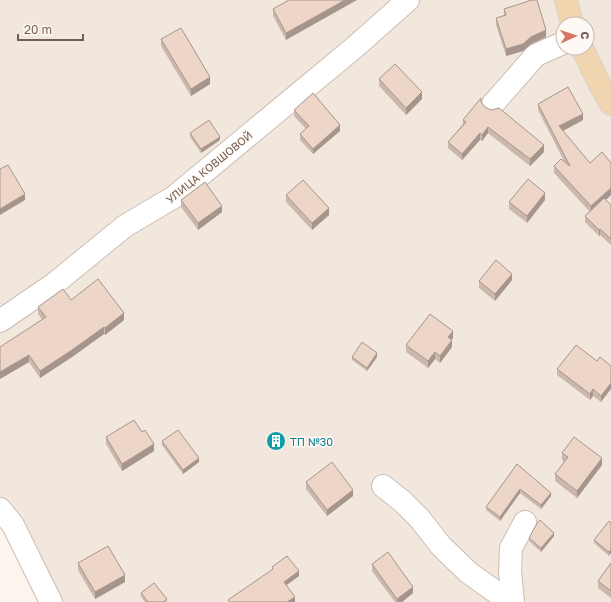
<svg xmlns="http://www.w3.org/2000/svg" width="611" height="602" viewBox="0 0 611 602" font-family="'Golos Text',sans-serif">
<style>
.residential{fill:#f2e7dd;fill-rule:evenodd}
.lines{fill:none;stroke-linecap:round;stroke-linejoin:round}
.minor-casing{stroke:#cdbdb4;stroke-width:24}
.major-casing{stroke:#d8d2cf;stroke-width:24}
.minor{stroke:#fff;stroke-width:22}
.major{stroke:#f1d5ae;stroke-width:22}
.wall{fill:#ccb7ac}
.shaded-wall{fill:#a6958c}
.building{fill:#edd5c8;stroke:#a6958c}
.labels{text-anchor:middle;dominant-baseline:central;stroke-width:3.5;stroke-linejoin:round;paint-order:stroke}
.street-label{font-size:11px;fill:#745d52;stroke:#fef9f4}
.culture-label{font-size:11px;fill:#0d838f;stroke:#fef9f4;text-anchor:start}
</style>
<rect width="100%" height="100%" fill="#fbf5ed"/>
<!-- residential -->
<path class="residential" d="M0 0H611V602H56L0 496ZM563 24H587V48H563Z"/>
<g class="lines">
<defs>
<path id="minor" d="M493 104 536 55 563 43
M0 321 54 284 125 226 174 197 355 47 408 0
M383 486 402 501 420 519 441 546 469 573 510 602
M0 509 13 525 51 602
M513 602 510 571 511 548 525 522"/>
<path id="major" d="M566 0 572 24
M582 48 600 85 611 104"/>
</defs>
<!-- minor casing -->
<use href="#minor" class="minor-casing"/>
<!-- major casing -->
<use href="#major" class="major-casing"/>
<!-- minor -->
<use href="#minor" class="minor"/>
<!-- major -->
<use href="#major" class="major"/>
</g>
<!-- wall -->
<path class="wall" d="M289 0 286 40 273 16V9Z
M504 9 546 37 531 44 523 51 506 56 496 25V18L504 16Z
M161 39 210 84 191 96 161 46Z
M379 79 422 99 406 115 379 86Z
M481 102 485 107 544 152 530 166 488 133 482 141 480 140 462 160 448 148V142L463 124V120Z
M538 104 583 120 563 131 611 195 606 200 611 205V245L600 235 599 236 585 222V216L590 212 554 173V166L564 161 538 110Z
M294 110 340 131 313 154 300 140V134L306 129 294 116Z
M190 133 220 140 201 153 190 137Z
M286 195 329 215 312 230 286 202Z
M181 200 222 212 198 230 181 207Z
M545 200 527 223 509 209V202Z
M512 280 495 301 479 288V281Z
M71 300 124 320 105 335 104 334 72 357 40 378 29 362 0 379 42 319 38 314V307Z
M453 338 452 339V347L440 363 435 359 428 368 406 352V345Z
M352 357H377L367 371 352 360Z
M611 366 601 402 593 396 590 400 557 375V369Z
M142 432 154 451 122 471 106 444V437Z
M162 441 199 462 183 474 162 445Z
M562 453 602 465 577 498 555 481V474L564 462 562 460Z
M517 464 551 496 541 509 520 493 500 521 486 510V507Z
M306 482 353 496 327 516 306 489Z
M611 523 609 556 594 543V540Z
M554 536 541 552 529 541V538Z
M78 563 125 582 95 599 78 570Z
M611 563V598L598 588V581Z
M372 564 413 593 402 602H395L372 571Z
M141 593 167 599V602H145L141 596Z"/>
<!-- shaded-wall -->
<path class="shaded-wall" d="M345 0H357L286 40V33Z
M546 30V37L531 44 523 51 506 56V49L531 37Z
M210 77V84L191 96V89Z
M422 92V99L406 115V108Z
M583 114V120L559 133V126Z
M340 125V131L313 154V149Z
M488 127V133L482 141V135Z
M480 133V140L462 160V154Z
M220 137V140L201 153V149Z
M544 145V152L530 166V159Z
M611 188V195L591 213V206Z
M545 193V200L527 223V216Z
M25 194V200L0 215V209Z
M222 206V212L198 230V223Z
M329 208V215L312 230V223Z
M600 229V235L599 236V230Z
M512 274V280L495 301V294Z
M124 313V320L105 335V328Z
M104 327V334L72 357 40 378V371Z
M453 331V338L448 344V337Z
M452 340V347L440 363V356Z
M435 352V359L428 368V361Z
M377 353V357L367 371V368Z
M29 355V362L0 379V372Z
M611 383V389L601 402V396Z
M593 389V396L590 400V394Z
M154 444V451L122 471V464Z
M199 458V462L183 474V470Z
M602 458V465L577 498V491Z
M520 489V493L500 521V517Z
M353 490V496L327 516V510Z
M551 493V496L541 509V505Z
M554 533V536L541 552V548Z
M611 550V553L609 556V552Z
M299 571V576L284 587V582Z
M125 575V582L95 599V592Z
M413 587V593L402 602H397V599Z
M295 597V602H287Z"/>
<!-- building -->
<path class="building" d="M289 0H345L286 33 273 9Z
M532 0H537L546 30 531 37 523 44 506 49 496 18 506 15 504 9Z
M181 28 210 77 191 89 161 39Z
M395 64 422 92 406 108 379 79Z
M568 87 583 114 559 126 590 163 602 152 611 163V188L591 206 554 166 561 159 570 166 538 104Z
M313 93 340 125 313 149 300 134 309 126 294 110Z
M481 98V102L485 107 491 110 499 108 544 145 530 159 488 127 482 135 480 133 462 154 448 142 466 122 463 120Z
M209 120 220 137 201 149 190 133Z
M8 165 25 194 0 209V169Z
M528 179 545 193 527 216 509 202Z
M303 180 329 208 312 223 286 195Z
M205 182 222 206 198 223 181 200Z
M604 198 611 205V239L600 229 599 230 585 216Z
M496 260 512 274 495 294 479 281Z
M98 279 124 313 105 328 104 327 72 350 40 371 29 355 0 372V347L46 317 38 307 63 289 71 300Z
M430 314 453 331 448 337 452 340 440 356 435 352 428 361 406 345Z
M362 342 377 353 367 368 352 357Z
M576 345 597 361 600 357 611 366V383L601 396 593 389 590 394 557 369Z
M134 420 142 432 145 430 154 444 122 464 106 437Z
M178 430 199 458 183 470 162 441Z
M574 437 602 458 577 491 555 474 568 457 562 453Z
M332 462 353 490 327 510 306 482Z
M517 464 551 493 541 505 520 489 500 517 486 507Z
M540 520 554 533 541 548 529 538 536 525Z
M609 521 611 523V550L609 552 594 540Z
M108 546 125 575 95 592 78 563Z
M388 552 413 587 397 599 372 564Z
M287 556 299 571 284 582 295 597 287 602H230L228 600 273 569 272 567Z
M611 563V591L598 581Z
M154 583 167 599 163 602H148L141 593Z"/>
<!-- icons -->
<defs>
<symbol id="building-disc" viewBox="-11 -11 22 22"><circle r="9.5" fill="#0f9aa8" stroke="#fef9f4"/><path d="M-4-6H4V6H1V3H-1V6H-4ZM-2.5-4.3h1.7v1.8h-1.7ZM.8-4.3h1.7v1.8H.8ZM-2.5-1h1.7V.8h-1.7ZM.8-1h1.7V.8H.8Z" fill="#fff"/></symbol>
</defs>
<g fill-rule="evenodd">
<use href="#building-disc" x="265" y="430" width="22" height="22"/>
</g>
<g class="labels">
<!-- street labels -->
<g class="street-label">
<text transform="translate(209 167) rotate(-39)">УЛИЦА КОВШОВОЙ</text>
</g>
<!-- culture labels -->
<g class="culture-label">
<text x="290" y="441">ТП №30</text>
</g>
</g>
<!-- north arrow -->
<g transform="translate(575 36) rotate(87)"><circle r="19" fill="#fef9f4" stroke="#c7bbb3"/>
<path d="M0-3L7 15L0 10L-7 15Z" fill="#d57662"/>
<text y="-6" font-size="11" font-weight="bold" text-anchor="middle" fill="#745d52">С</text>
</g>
<!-- scale -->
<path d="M18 34v6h65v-6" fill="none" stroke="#745d52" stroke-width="2"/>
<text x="24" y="34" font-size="12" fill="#745d52" stroke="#fef9f4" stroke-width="3" paint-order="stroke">20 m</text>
</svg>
